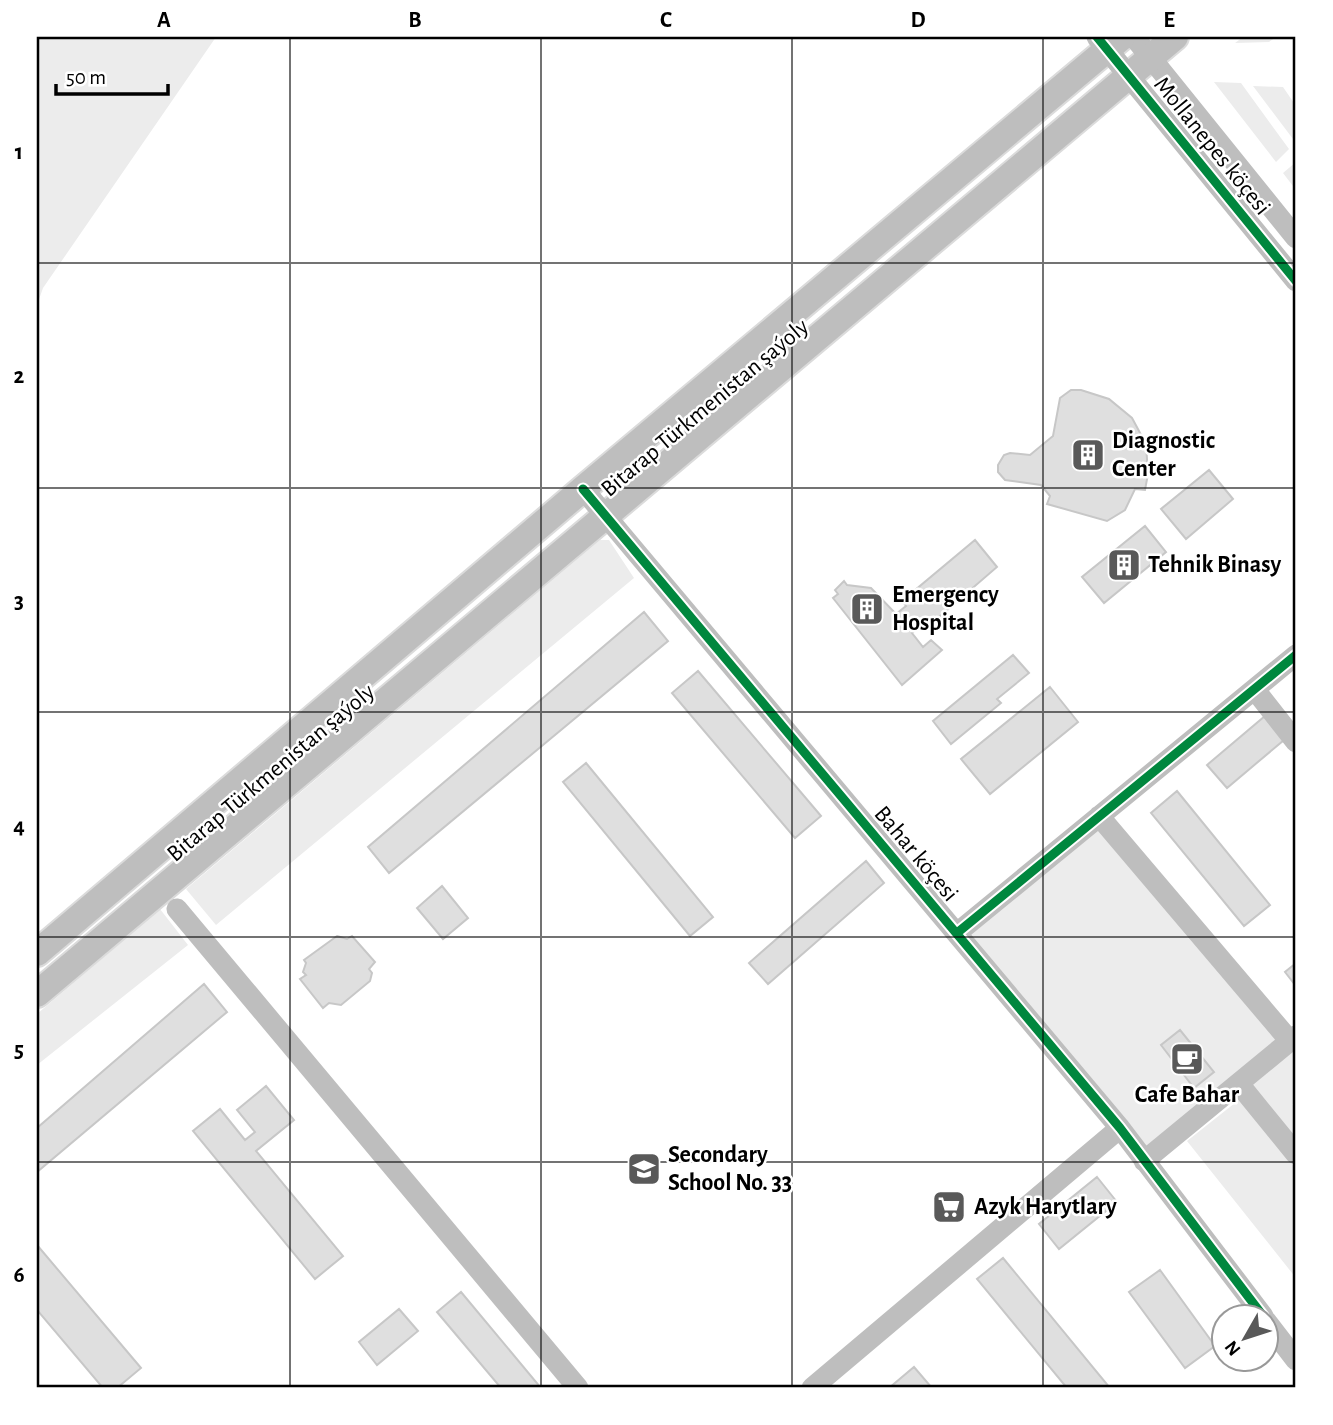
<svg xmlns="http://www.w3.org/2000/svg" width="1333" height="1425" viewBox="0 0 1333 1425" font-family="'Alegreya Sans',sans-serif">
<style>
.green{fill:#ececec}
.building{fill:#dfdfdf;stroke:#c7c7c7;stroke-width:2}
.lines{fill:none;stroke-linecap:round;stroke-linejoin:round}
.major-casing{stroke:#dbdbdb;stroke-width:30}
.minor{stroke:#bebebe;stroke-width:21}
.major{stroke:#bebebe;stroke-width:26}
.cycleway-casing{stroke:#fff;stroke-width:13}
.cycleway{stroke:#00873e;stroke-width:9}
.grid{fill:none;stroke:#000;stroke-width:2;stroke-opacity:0.55}
.labels{text-anchor:middle;dominant-baseline:central;stroke-width:5;stroke-linejoin:round;paint-order:stroke}
.street-label{font-size:24px;fill:#000;stroke:#fff}
.poi-label{font-size:24px;font-weight:bold;fill:#000;stroke:#fff;text-anchor:start}
.neatline{fill:none;stroke:#000;stroke-width:2.5}
.grid-label{font-size:23px;text-anchor:middle;font-weight:bold;fill:#000}
</style>
<rect width="100%" height="100%" fill="#fff"/>
<!-- green -->
<path class="green" d="M37 37H216L43 288 37 305Z
M1243 37H1276L1269 42 1235 43Z
M1214 82 1241 83 1289 149 1276 162Z
M1253 86 1283 87 1296 106V143Z
M1296 162V190L1283 173Z
M600 540H609L634 578 216 925 186 889Z
M1106 818 1287 1034 1148 1150 967 935Z
M160 909 188 945 37 1065V1014Z
M1296 1036V1101L1292 1105 1296 1103V1154L1239 1084Z
M1240 1099 1296 1169V1278L1187 1141Z"/>
<!-- building -->
<path class="building" d="M1071 390H1081L1109 399 1132 418 1146 444 1148 474 1145 490 1135 489 1125 510 1107 521 1047 504 1050 496 1041 485 1005 480 998 472V465L1004 455 1010 453 1030 455 1053 436 1060 398Z
M1209 470 1233 499 1186 539 1161 509Z
M1145 526 1166 552 1104 603 1082 577Z
M975 540 997 567 925 629 921 624 912 633 923 647 931 640 942 650 902 685 833 598 838 594 835 590 844 581 847 585 871 588 896 614 906 606 902 601Z
M644 612 668 641 389 873 368 847Z
M1013 655 1029 673 997 699 1001 703 951 744 933 721Z
M698 671 821 816 795 838 672 693Z
M1050 687 1078 722 990 794 961 759Z
M1265 716 1284 740 1227 788 1207 765Z
M586 763 713 917 690 936 563 782Z
M1177 791 1270 905 1244 926 1151 813Z
M866 861 884 883 768 984 749 963Z
M442 886 468 918 443 939 417 908Z
M337 936 347 939 352 936 375 962 369 969 372 973 370 981 341 1005 329 1003 323 1008 300 979 306 975 303 972 306 963 304 960Z
M1296 963V986L1285 972Z
M204 984 227 1012 37 1172V1128Z
M1180 1030 1214 1072 1194 1088 1161 1045Z
M266 1086 294 1120 256 1151 343 1256 315 1279 193 1131 220 1109 245 1140 255 1132 237 1110Z
M1097 1177 1117 1202 1059 1249 1039 1224Z
M37 1245 141 1368 117 1388H103L37 1310Z
M1003 1258 1110 1388H1067L977 1279Z
M1160 1270 1215 1346 1185 1368 1129 1292Z
M461 1292 541 1388H501L437 1312Z
M399 1309 418 1331 377 1365 359 1342Z
M914 1367 932 1388H889Z"/>
<g class="lines">
<defs>
<path id="major" d="M37 953 583 489 1122 37
M37 994 1175 37"/>
</defs>
<!-- major casing -->
<use href="#major" class="major-casing"/>
<!-- minor -->
<path class="minor" d="M1097 37 1296 281
M1134 37 1296 238
M583 489 1120 1128 1263 1316
M1255 690 1296 742
M1099 816 1290 1041
M177 909 578 1388
M957 933 1296 655
M1239 1084 1296 1154
M1144 1161 1296 1036
M1266 1321 1296 1360
M812 1388 1120 1128"/>
<!-- major -->
<use href="#major" class="major"/>
<defs>
<path id="cycleway" d="M1097 37 1296 281
M583 489 1120 1128 1263 1316
M957 933 1296 655"/>
</defs>
<!-- cycleway casing -->
<use href="#cycleway" class="cycleway-casing"/>
<!-- cycleway -->
<use href="#cycleway" class="cycleway"/>
</g>
<!-- grid -->
<path class="grid" d="M290 37V1388M541 37V1388M792 37V1388M1043 37V1388M37 263H1296M37 488H1296M37 712H1296M37 937H1296M37 1162H1296"/>
<!-- icons -->
<defs>
<symbol id="building-square" viewBox="-11 -11 22 22"><rect x="-9" y="-9" width="18" height="18" rx="4" fill="#595959" stroke="#fff"/><path d="M-4-6H4V6H1V3H-1V6H-4ZM-2.5-4.3h1.7v1.8h-1.7ZM.8-4.3h1.7v1.8H.8ZM-2.5-1h1.7V.8h-1.7ZM.8-1h1.7V.8H.8Z" fill="#fff"/></symbol>
<symbol id="cafe-square" viewBox="-11 -11 22 22"><rect x="-9" y="-9" width="18" height="18" rx="4" fill="#595959" stroke="#fff"/><path d="M-5.5-4.5H6V0H3Q3 3.5 0 3.5H-2.5Q-5.5 3.5-5.5 0ZM3-3.2v2h1.7v-2ZM-6 4.5H4V6H-6Z" fill="#fff"/></symbol>
<symbol id="school-square" viewBox="-11 -11 22 22"><rect x="-9" y="-9" width="18" height="18" rx="4" fill="#595959" stroke="#fff"/><path d="M0-5L7-2L0 1L-7-2ZM-4 1L0 2.5L4 1V4Q0 6-4 4Z" fill="#fff"/></symbol>
<symbol id="supermarket-square" viewBox="-11 -11 22 22"><rect x="-9" y="-9" width="18" height="18" rx="4" fill="#595959" stroke="#fff"/><path d="M-6-5.5h2.5l.6 2H6L4.5 2H-2.5L-4.4-4H-6ZM-1.5 3.2a1.3 1.3 0 1 0 .1 0ZM3 3.2a1.3 1.3 0 1 0 .1 0Z" fill="#fff"/></symbol>
</defs>
<g fill-rule="evenodd">
<use href="#building-square" x="1069" y="436" width="38" height="38"/>
<use href="#building-square" x="1105" y="546" width="38" height="38"/>
<use href="#building-square" x="848" y="590" width="38" height="38"/>
<use href="#cafe-square" x="1168" y="1040" width="38" height="38"/>
<use href="#school-square" x="625" y="1150" width="38" height="38"/>
<use href="#supermarket-square" x="930" y="1188" width="38" height="38"/>
</g>
<g class="labels">
<!-- street labels -->
<g class="street-label">
<text transform="translate(1212 146) rotate(51)">Mollanepes köçesi</text>
<text transform="translate(705 408) rotate(-40)">Bitarap Türkmenistan şaýoly</text>
<text transform="translate(271 773) rotate(-40)">Bitarap Türkmenistan şaýoly</text>
<text transform="translate(916 854) rotate(50)">Bahar köçesi</text>
</g>
<!-- poi labels -->
<g class="poi-label">
<text x="1112" y="441">Diagnostic<tspan x="1112" dy="28">Center</tspan></text>
<text x="1148" y="565">Tehnik Binasy</text>
<text x="892" y="595">Emergency<tspan x="892" dy="28">Hospital</tspan></text>
<text x="1187" y="1095" text-anchor="middle">Cafe Bahar</text>
<text x="668" y="1155">Secondary<tspan x="668" dy="28">School No. 33</tspan></text>
<text x="974" y="1207">Azyk Harytlary</text>
</g>
</g>
<!-- border -->
<rect width="1333" height="1425" fill="none" stroke="#ffffff" stroke-width="77"/>
<!-- north arrow -->
<g transform="translate(1245 1338) rotate(231)"><circle r="33" fill="#ffffff" stroke="#999999" stroke-width="2"/>
<path d="M0-5L12 26L0 18L-12 26Z" fill="#595959"/>
<text y="-10" font-size="19" font-weight="bold" text-anchor="middle" fill="#000000">N</text>
</g>
<!-- scale -->
<path d="M56 84v10h112v-10" fill="none" stroke="#000000" stroke-width="3.5"/>
<text x="66" y="84" font-size="21" fill="#000000" stroke="#ffffff" stroke-width="5" paint-order="stroke">50 m</text>
<rect x="38" y="38" width="1256" height="1348" class="neatline"/>
<g class="grid-label">
<text x="164" y="27">A</text>
<text x="415" y="27">B</text>
<text x="666" y="27">C</text>
<text x="918" y="27">D</text>
<text x="1169" y="27">E</text>
<text x="19" y="159">1</text>
<text x="19" y="383">2</text>
<text x="19" y="608">3</text>
<text x="19" y="833">4</text>
<text x="19" y="1057">5</text>
<text x="19" y="1282">6</text>
</g>
</svg>
